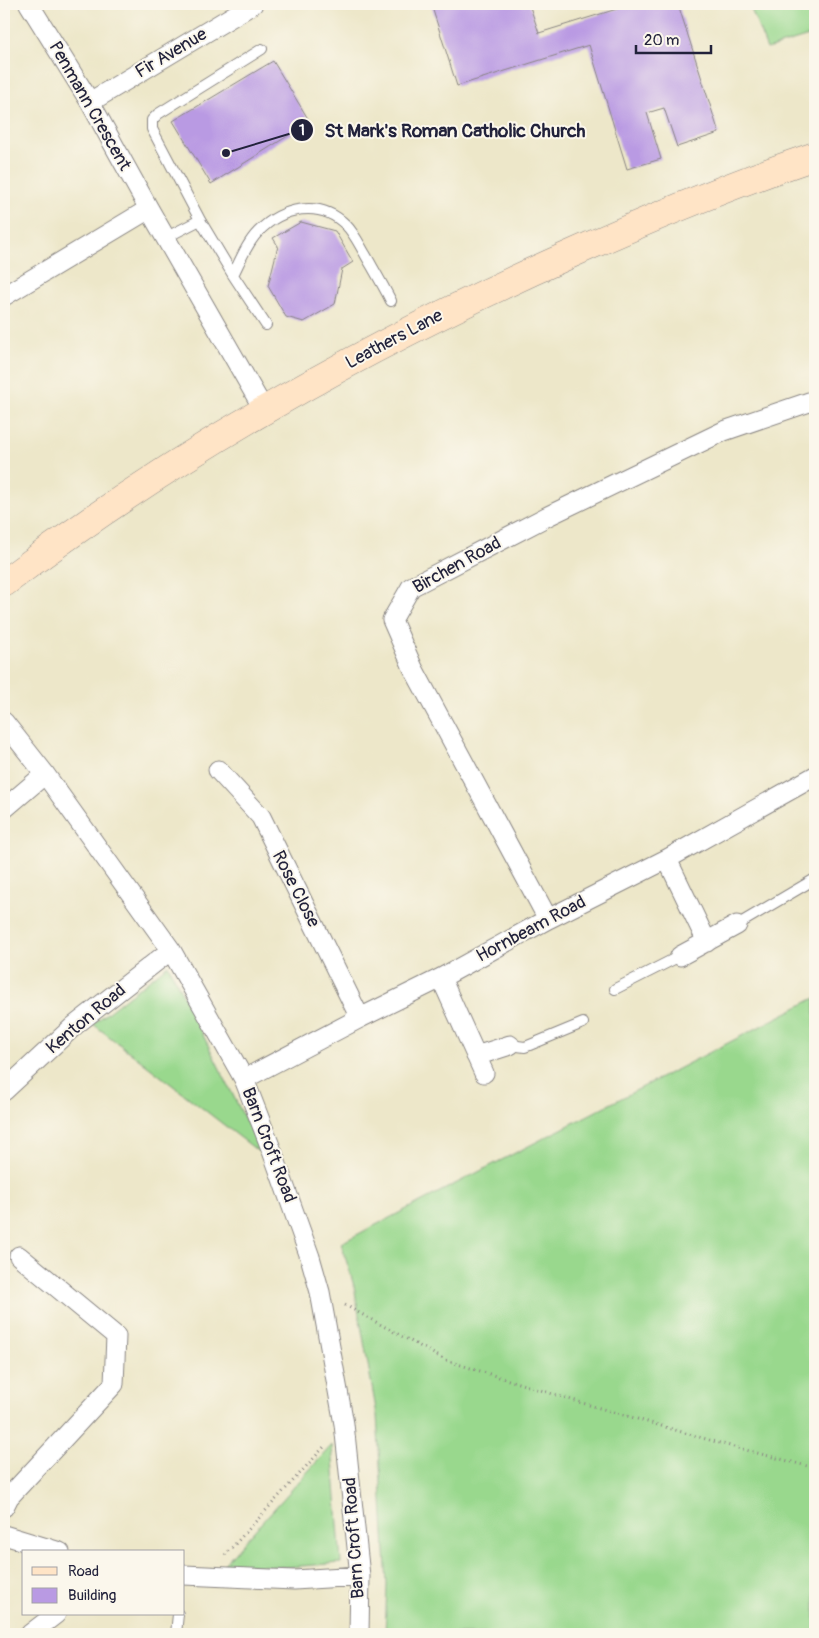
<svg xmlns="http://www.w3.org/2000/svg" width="819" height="1638" viewBox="0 0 819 1638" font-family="Pangolin,sans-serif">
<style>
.grass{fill:#99d88d;stroke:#5e7d64}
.building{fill:#b99ae3}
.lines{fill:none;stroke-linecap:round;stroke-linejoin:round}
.lane-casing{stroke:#888482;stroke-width:12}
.street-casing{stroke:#888482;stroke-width:21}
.secondary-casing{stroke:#888482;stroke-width:29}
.path{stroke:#888482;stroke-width:3;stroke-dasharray:1 4;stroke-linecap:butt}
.lane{stroke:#fff;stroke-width:10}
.street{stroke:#fff;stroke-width:19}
.secondary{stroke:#ffe4c6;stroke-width:28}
.labels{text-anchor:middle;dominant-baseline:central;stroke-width:4;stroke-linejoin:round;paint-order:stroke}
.street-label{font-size:18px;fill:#22223b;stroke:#fbf7ec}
.leader{fill:none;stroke:#22223b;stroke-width:2}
.callout-dot{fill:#22223b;stroke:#fbf7ec;stroke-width:2}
.mark-label{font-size:15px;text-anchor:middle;font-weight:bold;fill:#fff}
.callout-label{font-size:19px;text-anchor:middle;font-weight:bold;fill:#22223b;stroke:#fbf7ec;stroke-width:4;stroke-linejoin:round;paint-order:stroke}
</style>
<rect width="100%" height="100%" fill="#fbf7ec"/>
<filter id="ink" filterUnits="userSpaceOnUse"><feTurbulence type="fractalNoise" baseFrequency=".02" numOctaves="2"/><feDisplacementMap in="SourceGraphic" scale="10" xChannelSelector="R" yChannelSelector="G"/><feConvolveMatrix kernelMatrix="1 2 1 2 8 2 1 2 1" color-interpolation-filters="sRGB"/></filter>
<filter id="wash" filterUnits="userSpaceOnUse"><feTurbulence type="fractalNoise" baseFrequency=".0096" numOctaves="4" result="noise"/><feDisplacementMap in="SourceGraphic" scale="20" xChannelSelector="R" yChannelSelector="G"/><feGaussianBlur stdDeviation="1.12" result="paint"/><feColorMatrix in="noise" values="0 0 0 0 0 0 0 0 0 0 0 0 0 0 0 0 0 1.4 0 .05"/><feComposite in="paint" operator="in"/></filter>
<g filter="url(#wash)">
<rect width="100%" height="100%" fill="#ede7c9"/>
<!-- grass -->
<path class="grass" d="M749 4H815V34L767 49Z
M168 965 263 1155 93 1024Z
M815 998V1634H385L387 1585 377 1415 354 1286 341 1243Z
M332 1445 341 1563 288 1567 224 1564Z"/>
<g id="blocks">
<!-- building -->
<path class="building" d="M431 4H529L539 33 633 4H678L719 133 677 147 664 108 647 113 661 159 627 169 589 45 457 86Z
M273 61 310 122 211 184 173 121Z
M301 222 335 231 353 262 342 269 335 304 304 322 286 317 268 286 278 246 273 238Z"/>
</g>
</g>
<g filter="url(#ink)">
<use href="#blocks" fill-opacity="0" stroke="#888482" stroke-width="1"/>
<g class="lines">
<defs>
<path id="lane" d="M200 220 152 129V120L158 114 262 49
M165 238 200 220 233 275 266 325
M233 275C240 261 247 243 258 232 282 207 320 199 346 225 354 233 359 244 365 254 374 270 383 285 391 301
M737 925 815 879
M615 989 680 956
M510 1045 525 1047 583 1023
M176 1634 178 1614"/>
<path id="street" d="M29 4 90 102 149 209 264 410
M90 102 253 4
M4 296 149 209
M4 722 45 774 171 950 244 1079 272 1151 310 1257 320 1292 344 1424 360 1576 359 1634
M218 770 261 817 360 1018
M4 809 45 774
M667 859 707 942
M548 919 413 668 392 620 411 587 548 516 724 431 815 400
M680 956 737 925
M441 978 484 1073
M476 1056 510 1045
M244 1079 360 1018 441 978 548 919 667 859 815 776
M4 1091 74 1026 171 950
M4 1507 9 1497 114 1384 116 1336 19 1256
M4 1535 60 1552
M184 1575 294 1580 360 1576
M30 1634 56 1614"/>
<path id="secondary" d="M4 583C179 451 370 343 571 254 651 218 732 184 815 156"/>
</defs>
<!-- lane casing -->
<use href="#lane" class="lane-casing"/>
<!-- street casing -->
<use href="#street" class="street-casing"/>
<!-- secondary casing -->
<use href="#secondary" class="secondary-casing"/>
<!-- path -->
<path class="path" d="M345 1305 445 1360 572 1400 730 1446 815 1468
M225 1555 324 1447"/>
<!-- lane -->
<use href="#lane" class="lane"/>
<!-- street -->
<use href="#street" class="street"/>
<!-- secondary -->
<use href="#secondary" class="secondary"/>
</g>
</g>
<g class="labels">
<!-- street labels -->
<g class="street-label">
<text transform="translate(171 53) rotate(-31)">Fir Avenue</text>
<text transform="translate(90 106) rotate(60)">Penmann Crescent</text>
<text transform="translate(394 339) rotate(-28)">Leathers Lane</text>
<text transform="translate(457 565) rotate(-29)">Birchen Road</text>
<text transform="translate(296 889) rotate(63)">Rose Close</text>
<text transform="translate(531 929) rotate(-28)">Hornbeam Road</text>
<text transform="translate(86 1019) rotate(-40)">Kenton Road</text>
<text transform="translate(269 1145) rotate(69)">Barn Croft Road</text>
<text transform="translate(354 1538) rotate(-94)">Barn Croft Road</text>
</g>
</g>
<!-- callouts -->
<path class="leader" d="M226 153L302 130"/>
<g class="callout-dot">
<circle cx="226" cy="153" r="5"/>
<circle cx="302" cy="130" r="12"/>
</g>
<g class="mark-label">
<text x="302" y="135">1</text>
</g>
<g class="callout-label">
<text x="455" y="137">St Mark's Roman Catholic Church</text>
</g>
<!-- margin -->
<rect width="819" height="1638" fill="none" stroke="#fbf7ec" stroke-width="20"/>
<!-- legend -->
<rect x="22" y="1550" width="162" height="65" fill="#fbf7ec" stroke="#a4a2a5"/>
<rect x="32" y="1567" width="25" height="8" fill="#ffe4c6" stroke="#a4a2a5"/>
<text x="68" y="1576" font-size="15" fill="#22223b">Road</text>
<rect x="32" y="1588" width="25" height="15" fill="#b99ae3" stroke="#a4a2a5"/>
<text x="68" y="1600" font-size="15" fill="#22223b">Building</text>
<!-- scale -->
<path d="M636 45v8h75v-8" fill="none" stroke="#22223b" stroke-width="2.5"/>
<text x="644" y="45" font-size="15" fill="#22223b" stroke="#fbf7ec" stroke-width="4" paint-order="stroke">20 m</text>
</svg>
